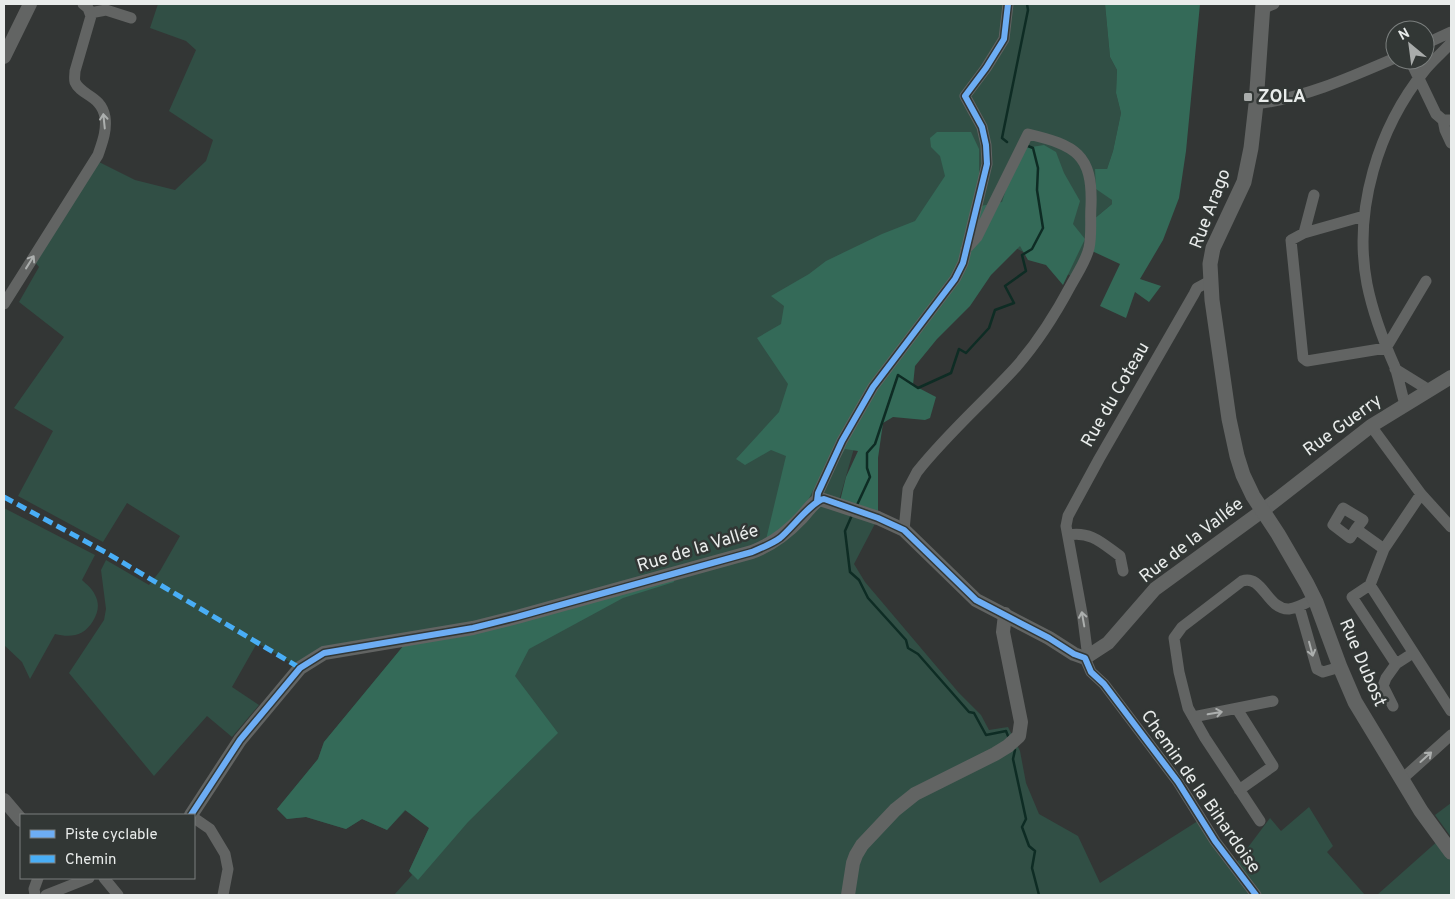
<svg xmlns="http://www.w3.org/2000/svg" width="1455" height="899" viewBox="0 0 1455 899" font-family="Overpass,sans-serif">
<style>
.green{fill:#314f45}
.forest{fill:#346a58}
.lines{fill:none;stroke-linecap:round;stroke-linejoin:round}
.stream{stroke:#0e2c24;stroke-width:2.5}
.minor{stroke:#626463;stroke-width:11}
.tertiary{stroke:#626463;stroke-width:14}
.secondary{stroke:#626463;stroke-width:15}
.quiet{stroke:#49aef6;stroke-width:5;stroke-dasharray:10 5;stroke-linecap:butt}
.cycleway-casing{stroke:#323735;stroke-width:9}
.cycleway{stroke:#6dadf4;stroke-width:6}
.oneway{stroke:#acafae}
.poi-dot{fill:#a9acab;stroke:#323735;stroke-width:2}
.labels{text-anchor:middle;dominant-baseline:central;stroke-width:5;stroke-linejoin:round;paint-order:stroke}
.poi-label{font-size:18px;font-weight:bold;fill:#e9eceb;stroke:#323735;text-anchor:start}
.street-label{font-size:18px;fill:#e9eceb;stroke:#323735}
</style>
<rect width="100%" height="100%" fill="#333635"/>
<!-- green -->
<path class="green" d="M158 4H1105L1110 57 1117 70 1116 93 1121 113 1113 151 1107 169H1095L1112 200V204L1094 219 1075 278 992 236 882 351 838 504 878 518 854 564 865 582 959 693 981 715 989 730 1008 727 1020 751 1026 783 1039 814 1078 836 1100 883 1201 819 1234 866 1270 818 1281 831 1309 807 1333 846 1327 852 1365 895H394L412 875 409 871 429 828 406 810 387 830 362 819 346 829 306 817 287 819 277 809 318 759 324 742 409 639 325 653 300 668 257 643 232 687 259 705 232 737 207 716 154 776 69 673 104 620 106 609 101 570 106 560 149 585 160 571 180 536 127 503 103 542 18 496 53 431 14 408 64 337 19 302 39 267 35 262 99 162 135 180 175 190 206 161 213 140 169 111 196 50 186 41 150 28Z
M4 508 95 555 82 580C87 585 92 588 95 595 100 604 98 613 93 621 84 636 71 638 55 634L30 679 22 662 4 645Z
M1451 803V837L1435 815Z
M1440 839 1451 852V895H1377Z"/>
<!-- forest -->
<path class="forest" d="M1105 4H1200L1186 151 1179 198 1163 240 1140 279 1161 286 1149 302 1135 292 1126 318 1100 306 1120 264 1092 251 1094 219 1112 204V200L1096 189 1095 169H1107L1113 151 1121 113 1116 93 1117 70 1110 57Z
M937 132H971L979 149V176L975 207 1002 202 1019 149 1044 145 1056 152 1064 173 1080 201 1073 224 1085 239 1063 285 1046 265 1028 260 1020 246 991 275 970 306 937 339 915 366 913 385 936 397 930 418 925 420 893 417 883 423 878 458V512L840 501 846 477 858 451 845 449 825 484 813 490 802 513 764 548 786 456 771 450 745 465 736 459 779 412 788 384 757 338 781 324 784 306 771 296 809 274 826 261 882 234 915 221 945 176 940 156 931 147 930 138Z
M673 574 674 582 623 598 529 649 515 676 558 733 468 822 418 880 409 871 429 828 405 810 387 830 362 819 346 829 306 817 287 819 277 809 318 759 324 742 409 639Z"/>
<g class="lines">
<!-- stream -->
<path class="stream" d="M1007 142 1002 138 1028 10 1027 4
M857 505 870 477 867 468V453L875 444 898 375 918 388 951 373 959 349 966 353 989 328 995 310 1014 303 1005 286 1026 271 1022 255 1032 249 1043 228 1037 190 1038 168 1033 148 1028 146
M852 515 845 531 850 572 859 580 868 598 906 640 908 648 918 654 969 712 974 713 986 735 1006 731 1008 736
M1015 750 1013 759 1026 819 1022 827 1029 846 1035 851 1032 868 1039 895"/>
<!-- minor -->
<path class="minor" d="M1262 9 1274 4
M90 13 106 10 131 18
M1425 44 1451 32
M1410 60 1436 114 1443 120H1451
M1256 104C1304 98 1351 77 1395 58
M1443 120 1445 130 1451 143
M1314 195 1304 233 1291 240 1303 358 1307 361 1386 348 1426 281
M1304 233 1364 216
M1210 281 1197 288 1194 294 1099 459 1068 516 1066 526 1083 619 1087 650 1085 658 1091 672 1104 684 1178 782 1215 841 1256 895
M4 304 98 155C102 143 107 131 105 117 101 95 81 96 75 82 74 79 75 74 75 71L91 16 88 8 83 4
M1395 369 1429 390
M1405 404C1401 392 1399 379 1395 367 1383 340 1373 314 1367 284 1353 210 1378 128 1425 70 1433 60 1443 52 1451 43
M1371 426 1421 494 1451 527
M1421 494 1384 549 1370 585 1451 711
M817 501 818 493 842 441 873 387 955 279 963 263 987 164 986 145 982 127 965 96 986 68 1004 39 1008 4
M1356 529 1363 520 1343 508 1333 525 1350 538 1356 529 1384 549
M904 530 908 489 917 472C947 434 984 402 1016 367 1038 342 1055 315 1071 285 1077 274 1086 261 1089 248 1092 235 1090 219 1091 206 1093 154 1075 145 1028 134L977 237 966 249
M1068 535C1091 531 1102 543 1120 556L1123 571
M1370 585 1352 597 1396 664 1413 653
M1299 606 1317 669 1323 672 1340 667
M1393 706 1383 686 1386 678 1396 664
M1237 709 1273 766 1239 790
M1193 717 1273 701
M1401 780 1451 735
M194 818 210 829 225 854 228 869 223 895
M1260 821 1205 738 1188 708 1179 672 1174 638 1182 627 1242 581C1263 574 1267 610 1289 609 1298 608 1306 603 1314 599
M104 878 118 895
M35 895 34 889 38 878
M46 895 89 878"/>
<!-- tertiary -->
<path class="tertiary" d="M4 57 30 4
M4 800 21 820
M191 815 240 740 300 668 324 653 473 628 517 617 752 552C771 545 786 534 801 518 807 512 812 503 820 499L878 518 904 530 976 600 1049 638 1074 654 1085 658 1108 643 1155 589 1262 511 1371 426 1451 377
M848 895 853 863 856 855 862 845 895 810 915 794 995 754 1008 746 1019 736 1021 722 1003 632 1005 614"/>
<!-- secondary -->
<path class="secondary" d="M1263 4 1256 104 1251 148 1244 182 1213 248 1210 264 1212 300 1229 419 1237 456 1243 475 1253 496 1278 534 1307 584 1316 602 1340 667 1355 702 1421 811 1451 852"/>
<!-- quiet -->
<path class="quiet" d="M4 497 105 552 300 668"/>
<defs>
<path id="cycleway" d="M817 501 818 493 842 441 873 387 955 279 963 263 987 164 986 145 982 127 965 96 986 68 1004 39 1008 4
M191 815 240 740 300 668 324 653 473 628 517 617 752 552C761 548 772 544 780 538 791 529 813 500 824 499L878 518 904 530 976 600 1049 638 1074 654 1085 658 1091 672 1104 684 1178 782 1215 841 1256 895"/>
</defs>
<!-- cycleway casing -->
<use href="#cycleway" class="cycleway-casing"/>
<!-- cycleway -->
<use href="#cycleway" class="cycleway"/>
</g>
<!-- one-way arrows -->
<defs><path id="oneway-shaft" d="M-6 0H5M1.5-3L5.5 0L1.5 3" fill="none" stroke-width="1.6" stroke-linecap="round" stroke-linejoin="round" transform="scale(1.25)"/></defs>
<g class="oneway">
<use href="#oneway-shaft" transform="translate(104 121) rotate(-96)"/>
<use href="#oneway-shaft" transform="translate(30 262) rotate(-58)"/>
<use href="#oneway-shaft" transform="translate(1083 619) rotate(-100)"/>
<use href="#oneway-shaft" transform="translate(1311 649) rotate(75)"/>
<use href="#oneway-shaft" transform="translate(1215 713) rotate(-10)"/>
<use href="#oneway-shaft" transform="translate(1426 757) rotate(-42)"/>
</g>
<!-- markers -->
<rect class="poi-dot" x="1243" y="92" width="10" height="10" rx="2.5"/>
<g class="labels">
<!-- poi labels -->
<g class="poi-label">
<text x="1258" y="97">ZOLA</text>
</g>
<!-- street labels -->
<g class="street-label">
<text transform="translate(1211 209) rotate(-69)">Rue Arago</text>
<text transform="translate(1116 395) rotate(-60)">Rue du Coteau</text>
<text transform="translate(1343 426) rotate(-36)">Rue Guerry</text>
<text transform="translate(1192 541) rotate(-38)">Rue de la Vallée</text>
<text transform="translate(698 549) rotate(-17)">Rue de la Vallée</text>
<text transform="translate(1362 663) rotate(67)">Rue Dubost</text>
<text transform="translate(1200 792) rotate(55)">Chemin de la Bihardoise</text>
</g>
</g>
<!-- border -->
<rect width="1455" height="899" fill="none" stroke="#e9eceb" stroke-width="10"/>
<!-- legend -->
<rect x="20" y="814" width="175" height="65" fill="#323735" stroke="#7b7f7e"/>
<rect x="30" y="830" width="25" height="8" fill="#6dadf4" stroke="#7b7f7e"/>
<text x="65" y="839" font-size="15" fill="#e9eceb">Piste cyclable</text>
<rect x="30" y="855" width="25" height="8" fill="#49aef6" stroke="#7b7f7e"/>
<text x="65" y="864" font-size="15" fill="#e9eceb">Chemin</text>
<!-- north arrow -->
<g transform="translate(1410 45) rotate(331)"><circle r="24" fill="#323735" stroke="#7b7f7e"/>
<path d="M0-4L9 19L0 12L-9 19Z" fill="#a9acab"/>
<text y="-8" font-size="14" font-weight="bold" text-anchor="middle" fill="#e9eceb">N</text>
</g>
</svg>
